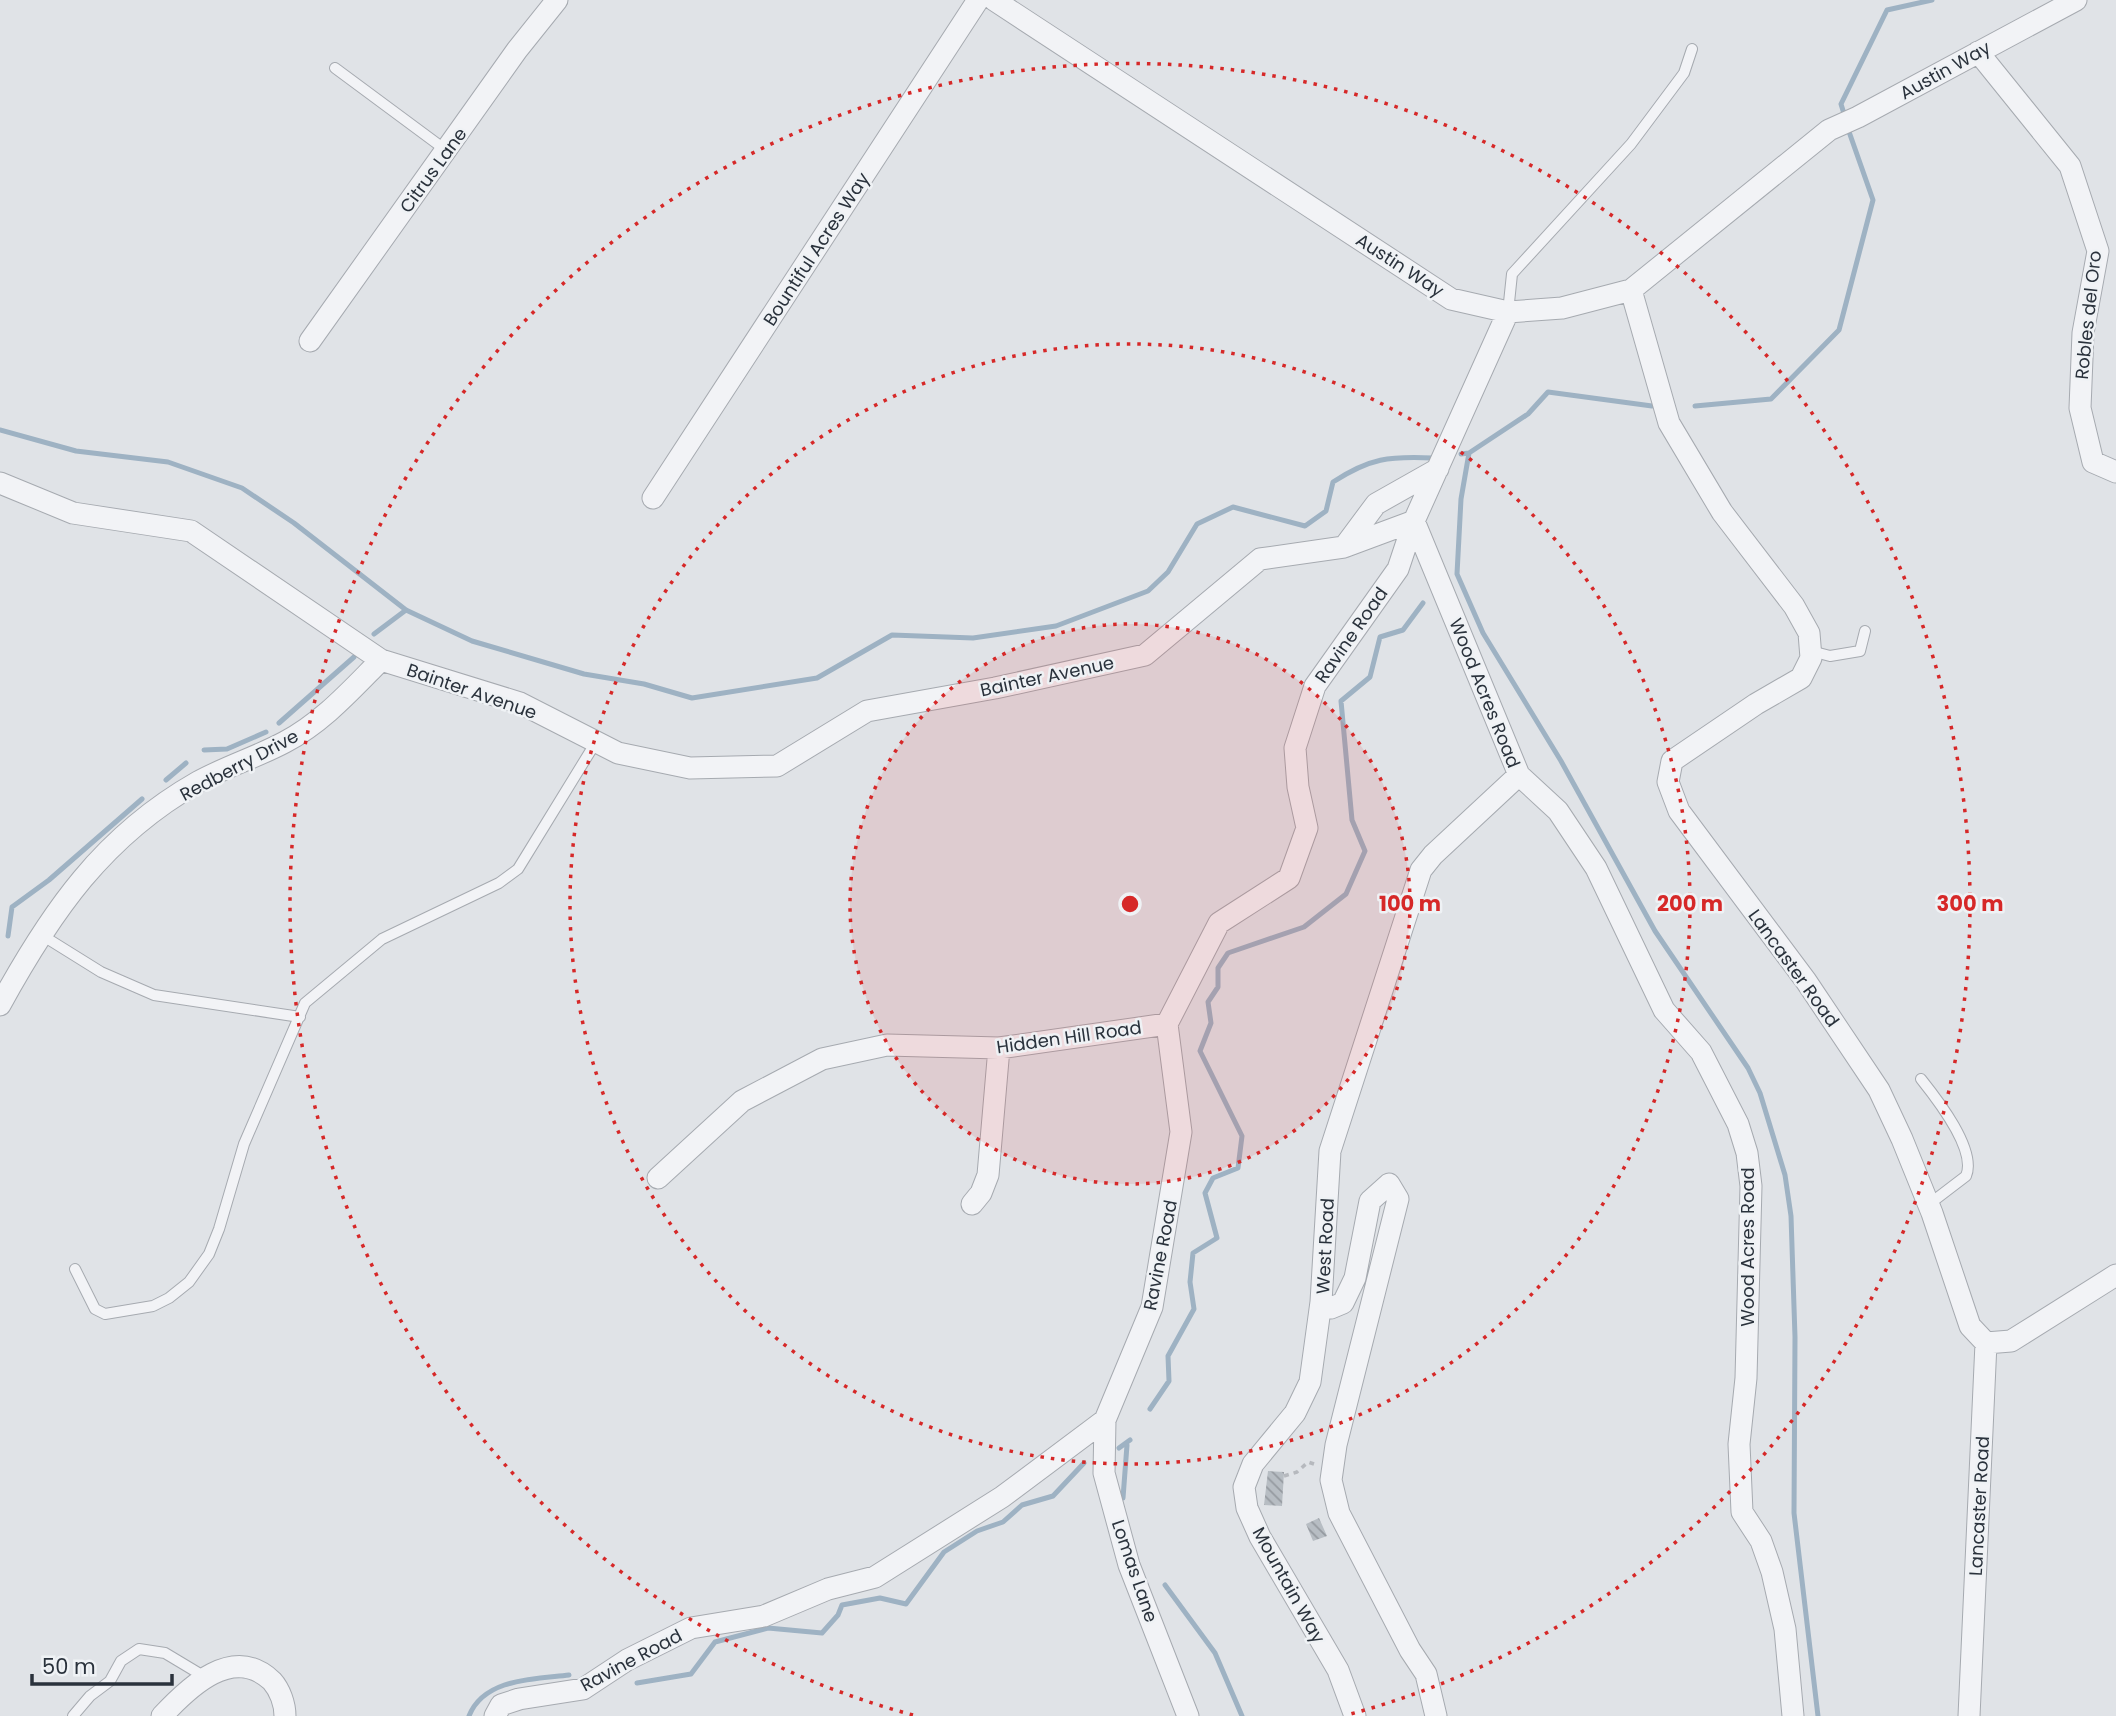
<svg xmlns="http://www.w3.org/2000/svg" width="2116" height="1716" viewBox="0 0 2116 1716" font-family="Poppins,sans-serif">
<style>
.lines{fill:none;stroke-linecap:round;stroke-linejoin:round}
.stream{stroke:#9eb2c3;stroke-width:5}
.building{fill:url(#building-back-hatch)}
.service-casing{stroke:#a6aab0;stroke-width:12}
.minor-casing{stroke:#a6aab0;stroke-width:23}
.path{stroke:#b6b9be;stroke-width:3.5;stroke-dasharray:5 5;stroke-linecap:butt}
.service{stroke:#f2f3f6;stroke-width:10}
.minor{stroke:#f2f3f6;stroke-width:21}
.ring{fill:none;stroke:#d62828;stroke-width:3.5;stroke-dasharray:3.5 7}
.labels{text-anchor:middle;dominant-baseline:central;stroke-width:5;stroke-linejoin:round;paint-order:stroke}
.street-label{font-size:18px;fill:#2a323c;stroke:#eff2f5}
.centre{fill:#d62828;stroke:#eff2f5;stroke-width:3.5}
.ring-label{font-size:21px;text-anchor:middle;font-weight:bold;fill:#d62828;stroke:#eff2f5;stroke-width:5;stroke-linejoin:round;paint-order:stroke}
</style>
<defs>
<pattern id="building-back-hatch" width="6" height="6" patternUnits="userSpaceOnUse" patternTransform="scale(1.75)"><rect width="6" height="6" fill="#b7bdc3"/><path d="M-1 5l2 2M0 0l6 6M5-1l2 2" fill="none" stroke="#959aa0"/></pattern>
</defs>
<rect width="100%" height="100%" fill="#e0e3e7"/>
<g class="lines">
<!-- stream -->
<path class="stream" d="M1845 117 1841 104 1887 10 1932 0
M1695 406 1771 399 1839 330 1873 200 1847 126
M0 430 76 451 168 462 242 488 294 523 406 610 472 641 584 674 644 684 692 698 817 678 892 635 973 638 1056 626 1148 591 1168 572 1197 524 1233 507 1305 526 1326 511 1333 482C1370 458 1389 456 1433 458
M1469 453 1461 499 1457 574 1483 633 1561 761 1655 931 1748 1068 1760 1093 1785 1175 1791 1216 1795 1337 1794 1513 1818 1716
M1461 454 1469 453 1528 414 1548 392 1652 406
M374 634 406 610
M279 723 354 657
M204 750 227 749 266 732
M166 780 186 763
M8 936 12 907 49 880 142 799
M1150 1409 1169 1381 1168 1356 1194 1309 1190 1282 1193 1253 1217 1238 1205 1193 1213 1178 1238 1168 1242 1136 1200 1051 1211 1023 1208 1002 1218 987V968L1228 953 1304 927 1346 894 1365 851 1352 820 1341 701 1370 677 1380 637 1403 630 1423 603
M1119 1448 1130 1440
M1123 1498 1127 1445
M1165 1585 1215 1653 1242 1716
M637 1683 691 1674 715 1642 768 1628 822 1633 838 1615 842 1605 880 1598 906 1604 944 1552 977 1531 1003 1522 1022 1505 1053 1496 1084 1463
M469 1716C484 1678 535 1679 569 1675"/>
</g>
<!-- building -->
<path class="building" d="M1268 1471 1284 1472 1282 1506 1264 1505Z
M1319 1518 1327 1536 1313 1541 1306 1524Z"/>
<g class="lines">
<defs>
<path id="service" d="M335 68 447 151
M1508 312 1512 274 1631 144 1684 73 1692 49
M1811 651 1830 656 1860 651 1865 631
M40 934 101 972 154 995 300 1017
M1921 1079C1937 1099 1977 1150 1966 1176L1928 1205
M75 1269 95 1309 105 1314 153 1306 169 1298 189 1282 209 1254 219 1229 244 1144 305 1003 382 939 499 883 518 869 596 742
M73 1716 90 1696 110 1681 121 1661 139 1649 165 1653 205 1677"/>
<path id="minor" d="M994 0 1451 299 1508 312 1562 308 1631 290 1829 130 1858 117 2076 0
M1978 52 2070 166 2098 251 2083 333 2080 408 2093 462 2116 472
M1631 290 1669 423 1722 512 1794 606 1809 633 1811 658 1801 678 1756 704 1672 761 1668 782 1679 811 1806 981 1879 1090 1902 1139 1932 1213 1970 1326 1986 1343 1969 1716
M310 341 517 50 557 0
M0 483 73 513 191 531 381 660 520 703 618 753 690 768 777 766 867 711 995 688 1145 655 1260 559 1344 547 1414 521 1508 312
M653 498 978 0
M1414 521 1519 775 1558 811 1596 868 1664 1010 1701 1052 1738 1124 1747 1153 1751 1186 1746 1378 1739 1444 1742 1512 1761 1541 1772 1572 1785 1629 1793 1716
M1344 547 1376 504 1438 469
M0 1005C51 912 103 836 198 782 225 767 257 757 285 742 323 722 351 690 381 660
M658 1178 742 1101 822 1059 887 1045 999 1048 1167 1024
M972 1204 981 1193 988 1175 999 1048
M1321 1302 1310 1382 1295 1413 1253 1464 1244 1487 1247 1508 1260 1537 1338 1670 1355 1716
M1986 1343 2011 1341 2116 1275
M1105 1420 1104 1473 1129 1565 1188 1716
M162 1716C189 1687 233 1644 272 1681 280 1690 285 1704 285 1716
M495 1716 501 1705 519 1699 583 1689 627 1660 691 1628 764 1616 828 1589 875 1577 1002 1497 1105 1420 1152 1307 1181 1132 1167 1024 1219 923 1289 878 1307 828 1298 787 1295 748 1315 686 1398 569 1414 521
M1436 1716 1426 1674 1410 1650 1339 1513 1331 1480 1336 1445 1398 1199 1389 1184 1370 1201 1355 1278 1343 1303 1331 1308 1321 1302 1330 1151 1421 870 1433 855 1519 775"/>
</defs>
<!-- service casing -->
<use href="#service" class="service-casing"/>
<!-- minor casing -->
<use href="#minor" class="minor-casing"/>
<!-- path -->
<path class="path" d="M1284 1476 1297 1472 1308 1462 1314 1464"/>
<!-- service -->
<use href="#service" class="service"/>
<!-- minor -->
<use href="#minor" class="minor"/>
</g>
<!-- distance rings -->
<circle cx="1130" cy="904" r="280" fill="#d62828" fill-opacity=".12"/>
<g class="ring">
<circle cx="1130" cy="904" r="280"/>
<circle cx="1130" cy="904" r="560"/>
<path d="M913 1715A840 840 0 1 1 1347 1715"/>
</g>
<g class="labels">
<!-- street labels -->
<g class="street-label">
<text transform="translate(1945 70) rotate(-29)">Austin Way</text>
<text transform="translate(433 170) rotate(-54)">Citrus Lane</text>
<text transform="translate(816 249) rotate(-57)">Bountiful Acres Way</text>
<text transform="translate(1400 265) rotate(33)">Austin Way</text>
<text transform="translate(2088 315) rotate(-84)">Robles del Oro</text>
<text transform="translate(1351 635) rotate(-55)">Ravine Road</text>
<text transform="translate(1047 676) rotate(-12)">Bainter Avenue</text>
<text transform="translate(472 691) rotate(19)">Bainter Avenue</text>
<text transform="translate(1485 693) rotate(68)">Wood Acres Road</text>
<text transform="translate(239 765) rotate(-28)">Redberry Drive</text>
<text transform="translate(1794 968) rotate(54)">Lancaster Road</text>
<text transform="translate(1069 1037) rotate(-8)">Hidden Hill Road</text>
<text transform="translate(1325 1246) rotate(-87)">West Road</text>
<text transform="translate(1747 1247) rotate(-90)">Wood Acres Road</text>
<text transform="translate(1160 1255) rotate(-79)">Ravine Road</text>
<text transform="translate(1979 1506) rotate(-87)">Lancaster Road</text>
<text transform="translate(1135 1571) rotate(71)">Lomas Lane</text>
<text transform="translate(1289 1585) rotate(61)">Mountain Way</text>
<text transform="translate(631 1660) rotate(-28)">Ravine Road</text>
</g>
</g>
<circle cx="1130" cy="904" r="10" class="centre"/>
<g class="ring-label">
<text x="1410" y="911">100 m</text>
<text x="1690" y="911">200 m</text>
<text x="1970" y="911">300 m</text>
</g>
<!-- scale -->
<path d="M32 1674v10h140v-10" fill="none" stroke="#2a323c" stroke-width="3.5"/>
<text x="42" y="1674" font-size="21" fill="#2a323c" stroke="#eff2f5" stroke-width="5" paint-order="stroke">50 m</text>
</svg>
